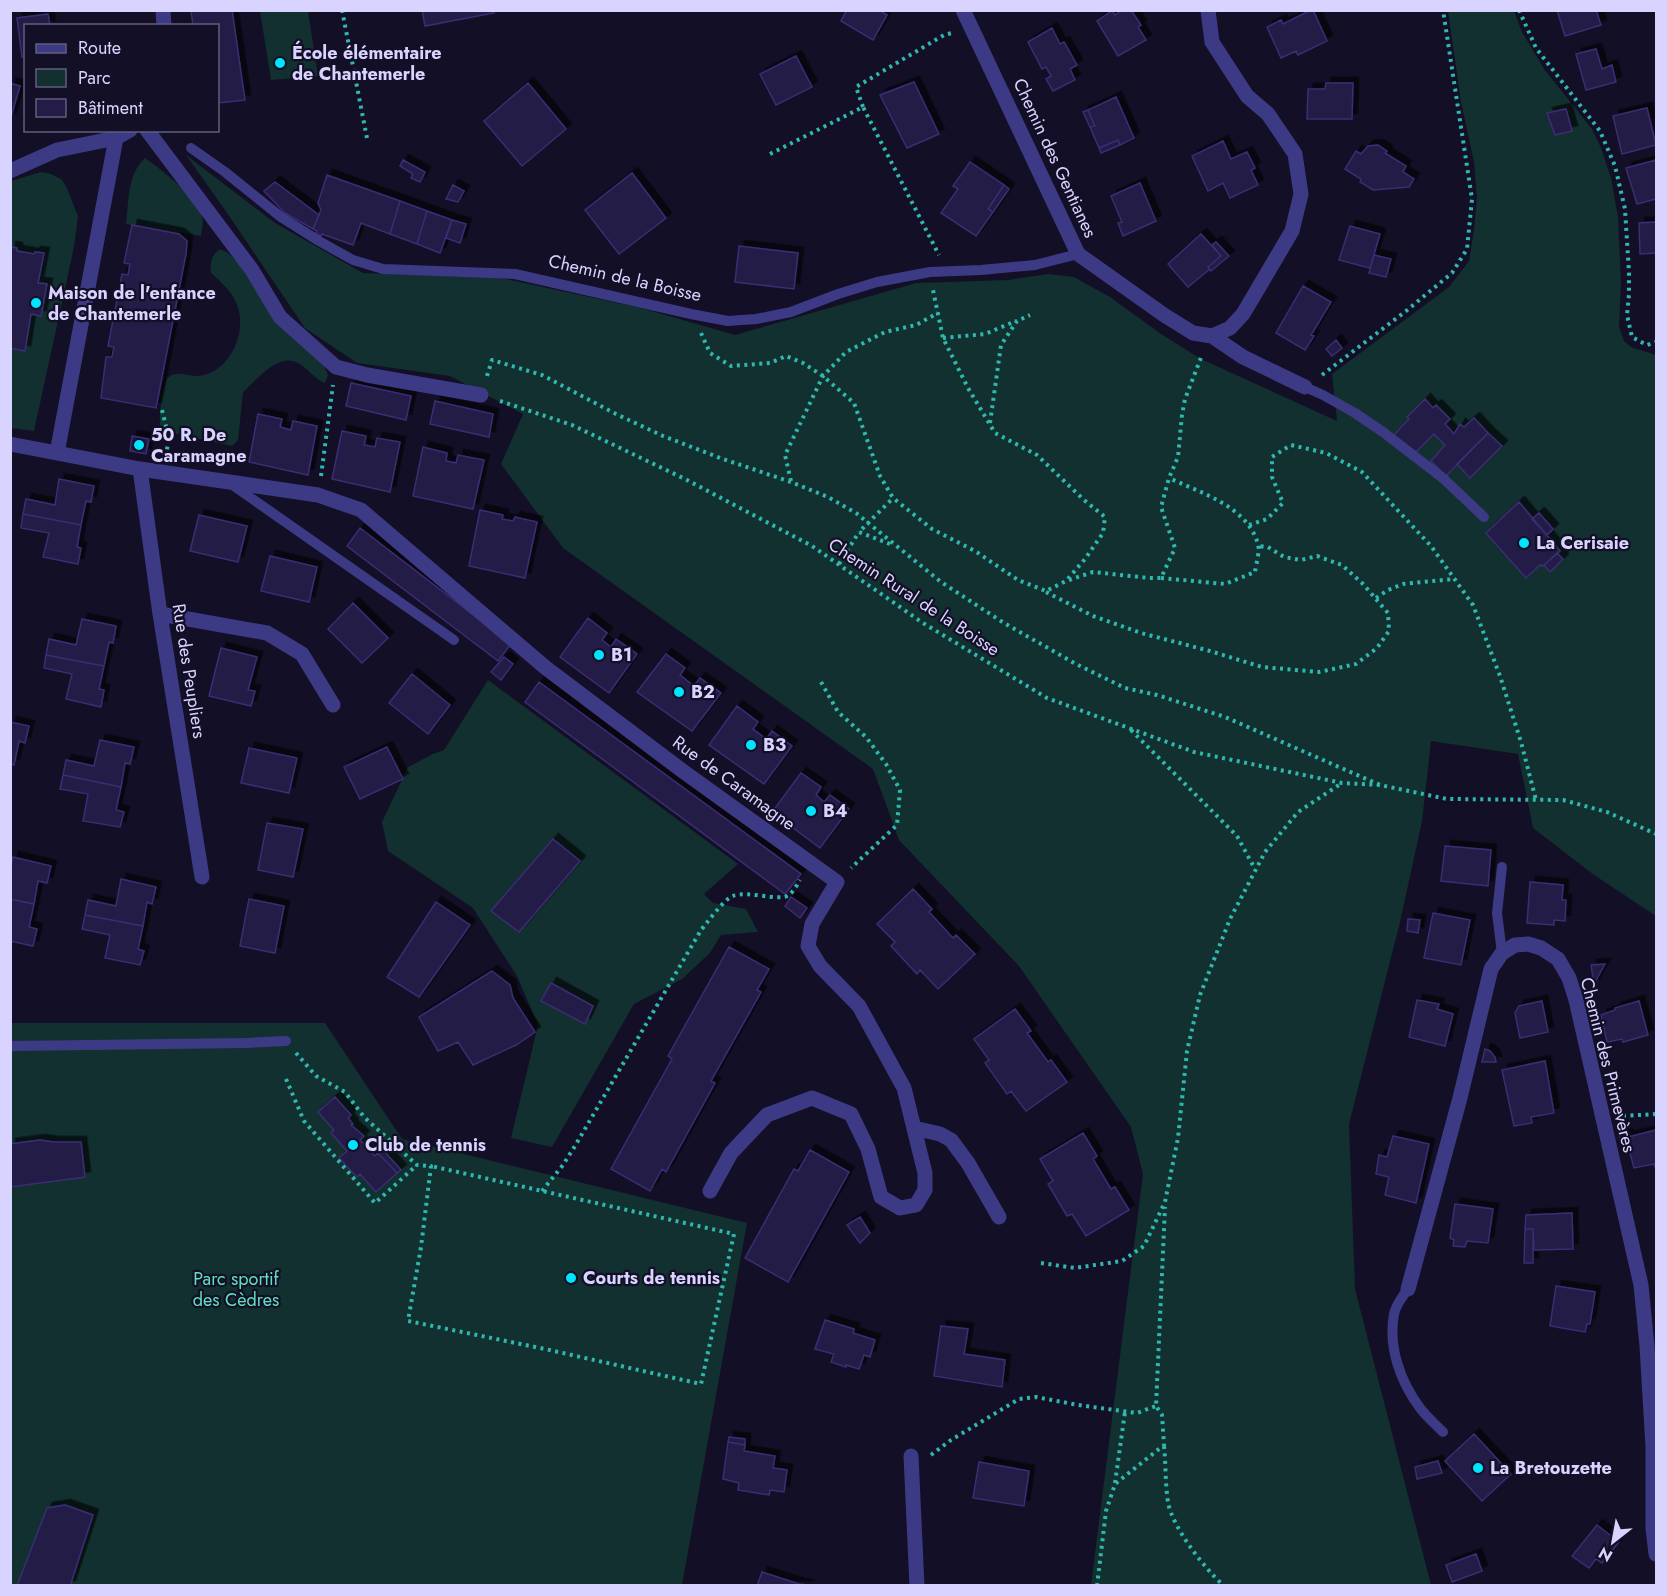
<svg xmlns="http://www.w3.org/2000/svg" width="1667" height="1596" viewBox="0 0 1667 1596" font-family="Jost,sans-serif">
<style>
.green{fill:#12302f}
.building{fill:#241b47;stroke:#3b2d73;stroke-width:1.5;filter:url(#shadow)}
.lines{fill:none;stroke-linecap:round;stroke-linejoin:round}
.path{stroke:#2fb8b0;stroke-width:4;stroke-dasharray:3 4.5;stroke-linecap:butt}
.service{stroke:#3d3a85;stroke-width:10}
.minor{stroke:#3d3a85;stroke-width:15}
.poi-dot{fill:#00e5ff;stroke:#130f26;stroke-width:2}
.labels{text-anchor:middle;dominant-baseline:central;stroke-width:4.5;stroke-linejoin:round;paint-order:stroke}
.poi-label{font-size:18px;font-weight:bold;fill:#d9d4ff;stroke:#130f26;text-anchor:start}
.street-label{font-size:18px;fill:#d9d4ff;stroke:#130f26}
.park-label{font-size:18px;fill:#5fe0c0;stroke:#130f26}
</style>
<defs>
<filter id="shadow"><feDropShadow dx="5.5" dy="-5.5" stdDeviation="0" flood-color="#0009"/></filter>
</defs>
<rect width="100%" height="100%" fill="#130f26"/>
<!-- green -->
<path class="green" d="M260 11H308L318 76 271 80Z
M1448 11H1514L1522 32 1544 69 1592 129 1601 148 1611 178 1618 217 1621 282 1619 327 1624 341 1631 347 1656 355V916L1594 875 1533 828 1518 754 1431 741 1422 821 1400 922 1349 1124 1355 1289 1431 1585H1091L1143 1174 1131 1127 1019 966 899 840 873 769 563 548 501 464 523 414 450 376 357 363 305 328 223 207 186 155 275 223 363 273 501 278 641 308 735 335 916 283 1008 280 1048 274 1074 277 1110 297 1161 334 1201 359 1337 421 1332 374 1449 287 1469 261 1474 230 1477 197 1474 162 1461 102Z
M145 158C162 170 200 199 203 221 203 226 201 232 201 236L126 224C129 202 127 174 145 158Z
M41 172 51 174 61 179 66 186 78 216 74 247 34 431 11 428V181Z
M220 249 228 253 236 260 324 366 328 375 325 383C314 379 308 368 298 363 278 352 257 380 243 392L238 440 232 446 168 432 160 428C159 411 162 393 167 378 170 376 173 374 176 374 184 373 193 378 204 375 233 368 248 328 236 302 231 291 220 281 211 273 210 263 211 255 220 249Z
M488 680 738 864 704 894 713 903 746 909 758 932 721 935 710 953 682 979 634 1004 552 1147 511 1138 538 1025 517 976 473 908 388 851 382 822 408 767 433 754 444 750Z
M11 1023H325L402 1139 747 1223 682 1585H11Z"/>
<!-- building -->
<path class="building" d="M191 10H232L245 100 218 103V26H193Z
M422 10H494V13L425 26Z
M847 10H879L887 15 873 40 841 21Z
M1122 10H1131L1141 25 1138 27 1146 40 1118 56 1097 21 1112 11 1115 15Z
M1311 10H1313L1327 41 1298 55 1296 51 1281 58 1267 27 1281 20 1283 24Z
M1557 10H1596L1601 25 1565 36Z
M48 14 50 26H26V56L22 57 17 18Z
M1052 28 1060 44 1064 42 1077 65 1070 69 1075 80 1053 91 1046 79 1051 76 1046 67 1042 69 1028 42Z
M1596 49 1602 69 1612 65 1616 82 1586 90 1576 54Z
M796 56 812 87 776 105 760 74Z
M914 82 939 134 907 148 880 95Z
M10 83 20 86 10 120Z
M528 83 566 129 522 166 484 121Z
M1326 83H1353L1352 119H1307L1308 89H1325Z
M1116 97 1134 138 1120 145 1118 140 1099 148 1090 127 1095 126 1088 110Z
M1647 108 1656 145 1622 154 1613 116Z
M1566 109 1572 131 1555 135 1547 113Z
M1088 110 1095 126 1090 127 1083 112Z
M1118 140 1120 145 1101 153 1099 148Z
M1223 141 1231 159 1247 152 1255 168 1251 170 1258 185 1230 198 1223 183 1208 191 1192 156Z
M1378 145 1387 151 1385 153 1406 166 1403 172 1414 179 1409 187 1373 190 1360 182 1361 179 1345 169 1356 151 1361 154 1368 146Z
M403 160 425 172 420 182 411 178 413 174 400 166Z
M1656 160V199L1637 204 1626 168Z
M970 162 1004 185 988 209 993 212 976 236 941 213 958 189 953 186Z
M632 173 666 218 619 254 585 210Z
M327 175 400 201 390 234 361 223 353 245 322 234 321 236 316 234 317 231 313 229 321 210 318 203Z
M275 182 319 215 313 229 285 213 264 191Z
M1140 183 1156 221 1123 236 1118 223 1122 222 1111 196Z
M453 185 464 191 458 202 446 199Z
M1004 185 1009 189 993 212 988 209Z
M400 201 427 211 417 244 390 234Z
M427 211 452 220 440 253 417 244Z
M452 220 466 224 460 243 446 238Z
M1656 222V253L1640 254 1639 223Z
M132 225 179 234 187 241 186 254 156 408 101 398 106 357H112L114 347 108 346 122 274 128 275 130 264 124 263Z
M1350 226 1380 234 1370 268 1339 260Z
M1201 234 1221 256 1208 267 1210 269 1188 287 1168 264Z
M1216 242 1229 256 1211 271 1208 267 1221 256 1212 245Z
M739 246 798 253 794 289 735 282Z
M10 247 17 248V251L34 254 35 252 44 253 38 283 47 284 41 316 31 314 25 351 10 348Z
M1374 255 1391 259 1386 277 1369 273Z
M1303 286 1331 302 1311 335 1314 336 1305 350 1276 333Z
M1336 340 1342 348 1332 356 1326 349Z
M351 383 411 396 406 420 346 406Z
M1425 399 1433 408 1436 405 1450 419 1445 424 1454 434 1460 424 1464 427 1474 418 1488 433 1446 476 1431 461 1445 445 1434 434 1413 455 1393 436 1409 419 1407 417Z
M435 401 493 414 489 437 430 424Z
M258 414 282 419 280 427 291 430 293 421 317 426 308 475 249 462Z
M342 431 366 436 364 445 375 447 377 438 400 442 390 492 332 479Z
M1488 433 1502 446 1470 478 1457 464Z
M132 436 149 439 146 454 130 451Z
M423 447 447 453 446 461 456 463 458 455 484 460 473 509 413 496Z
M59 479 94 486 91 502 86 501 81 525 23 514 26 499 55 505Z
M1519 502 1560 551 1544 565 1542 566 1540 565 1526 578 1486 533Z
M480 510 503 515 502 519 513 521 515 517 537 522 525 578 469 566Z
M1539 513 1553 529 1547 535 1532 519Z
M23 514 81 525 77 547 81 548 78 564 43 557 49 533 21 528Z
M199 515 247 526 238 562 190 551Z
M360 528 511 644 498 661 347 546Z
M1557 553 1563 559 1550 572 1544 565Z
M270 556 317 567 309 602 261 591Z
M353 603 388 638 362 663 328 629Z
M588 618 607 633 602 640 611 647 616 639 637 654 609 693 560 657Z
M82 619 116 626 113 643 109 642 104 666 46 655 49 639 76 645Z
M221 648 257 657 248 690 255 691 251 706 209 696Z
M666 654 685 668 680 675 694 686 700 678 721 693 692 731 637 692Z
M46 655 104 666 99 689 104 690 101 707 66 699 72 674 44 668Z
M504 657 513 664 501 680 491 672Z
M412 674 450 705 428 734 389 703Z
M539 682 801 874 785 894 525 702Z
M737 706 758 722 753 729 766 739 772 731 792 746 764 784 709 745Z
M10 722 29 726 25 743 19 741 14 765 10 764Z
M100 740 134 747 130 764 125 763 121 787 63 775 66 760 94 766Z
M387 747 403 779 360 799 344 767Z
M249 748 297 758 289 793 241 783Z
M801 773 821 787 816 795 824 802 830 795 849 809 820 848 772 812Z
M63 775 121 787 116 810 124 812 120 827 83 821 88 794 60 789Z
M267 823 303 829 293 877 258 870Z
M553 839 580 861 519 932 491 911Z
M1445 846 1491 850 1488 886 1441 881Z
M13 857 51 866 47 883 38 881 34 904 10 899V870Z
M121 879 156 887 152 904 147 902 143 926 85 915 88 900 116 906Z
M1530 882 1563 885 1562 900H1566L1565 921 1554 920V925L1527 923Z
M913 889 932 909 929 912 953 938 956 935 975 954 938 989 920 970 917 974 891 946 895 942 877 924Z
M791 897 807 908 800 918 785 906Z
M10 899 34 904 29 927 37 929 33 946 10 941Z
M249 899 284 906 275 953 240 946Z
M436 902 470 925 419 997 387 977Z
M1433 913 1470 920 1461 965 1424 958Z
M85 915 143 926 138 949 144 951 140 965 105 958 110 935 82 929Z
M1408 919 1420 920 1418 933 1407 931Z
M729 947 769 969 757 990 761 992 711 1081 715 1083 666 1172 662 1169 650 1191 611 1169 672 1059 668 1056Z
M1605 964 1594 984 1591 965Z
M492 971 510 985 513 998 535 1032 516 1045 473 1065 458 1042 438 1051 419 1017Z
M551 983 593 1006 585 1024 541 1001Z
M1417 1000 1439 1004 1437 1009 1453 1014 1445 1046 1409 1037Z
M1542 1001 1548 1032 1520 1038 1515 1013 1519 1006Z
M1639 1001 1648 1035 1623 1042 1622 1039 1607 1042 1601 1015 1615 1010V1008Z
M1015 1009 1031 1031 1027 1033 1048 1062 1051 1060 1067 1082 1026 1111 1011 1091 1007 1094 985 1063 989 1060 974 1039Z
M1485 1049 1490 1051 1495 1057 1496 1062H1482Z
M1545 1061 1554 1113 1531 1117 1532 1123 1514 1126 1502 1070Z
M335 1097 351 1115 348 1118 353 1124 351 1125 364 1136 360 1140 375 1156 378 1153 397 1173 376 1192 360 1174 357 1177 339 1158 347 1151 331 1133 334 1130 318 1112Z
M1656 1130V1169L1654 1164 1634 1168 1627 1142 1621 1143 1619 1136 1627 1134 1628 1137Z
M1083 1133 1097 1156 1093 1159 1111 1189 1115 1187 1129 1210 1086 1236 1072 1214 1067 1216 1048 1184 1053 1181 1040 1159Z
M1393 1136 1429 1144 1416 1203 1385 1195 1389 1177 1376 1174 1379 1155 1387 1157Z
M40 1140 53 1142H81L85 1177 10 1187V1144Z
M382 1149 401 1170 397 1173 378 1153Z
M810 1150 849 1172 788 1282 745 1258 794 1169 798 1171Z
M1455 1204 1493 1209 1488 1243 1467 1241 1465 1247 1453 1246 1454 1240 1450 1238Z
M1572 1213 1573 1249 1534 1250 1533 1229H1525L1526 1215Z
M860 1217 870 1233 860 1243 847 1225Z
M1525 1229H1533V1263H1524Z
M1556 1286 1595 1292 1590 1324H1587L1585 1332 1550 1326Z
M825 1320 854 1329 853 1333 875 1340 870 1357 864 1355 859 1369 846 1365V1367L831 1362 834 1354 815 1349Z
M941 1326 968 1329 964 1354 1005 1360 1002 1387 934 1376Z
M1474 1434 1511 1474 1482 1501 1445 1461Z
M729 1437 745 1439V1445L728 1442Z
M728 1442 745 1445 744 1451 775 1456 773 1468 787 1470 784 1492 770 1490 769 1495 738 1490 739 1483 723 1479Z
M1438 1461 1442 1473 1417 1479 1415 1467Z
M979 1462 1029 1471 1024 1506 973 1498Z
M65 1505 93 1515 70 1586H17L47 1508Z
M1597 1525 1619 1542 1602 1563 1596 1559 1589 1568 1572 1556Z
M1476 1554 1482 1571 1452 1582 1446 1565Z
M762 1572 802 1585V1584L809 1586H757Z"/>
<g class="lines">
<!-- path -->
<path class="path" d="M342 10 367 138
M1519 10 1536 48 1600 131 1615 166 1625 209 1629 273V294L1627 315 1632 337 1647 345 1656 342
M863 107 856 87 944 35 952 33
M770 154 863 107 939 255
M701 333 710 353 731 366 770 363 786 356 803 363 823 376 854 403 880 476 893 498 932 529 975 551 1018 580 1046 591 1066 581 1085 559 1103 533 1105 517 1084 500 1037 455 995 433 968 388 943 338 933 290
M943 338 985 334 1016 321
M1322 375 1406 311 1452 273 1467 249 1472 199 1443 10
M487 376 492 360 542 375 616 414 663 436 723 459 791 482 828 497 856 513 941 582 1004 623 1076 664 1125 688 1157 695 1225 717 1380 785 1447 799 1563 800 1607 812 1656 834
M500 401 572 425 685 479 812 546 923 623 1047 698 1194 752 1342 783 1380 785
M162 410 169 439 166 454
M990 423 1001 345 1017 321 1030 315
M321 476 333 385
M791 481 785 455 823 376 846 352 885 332 916 325 938 313
M1249 525 1267 519 1283 503 1272 477V457L1291 445 1326 453 1362 472 1431 546 1473 605 1500 676 1521 742 1536 800
M890 544 859 532 893 498
M839 564 859 532
M1161 578 1225 584 1255 572C1256 564 1260 552 1258 544 1247 506 1201 493 1169 478
M1069 580 1093 572 1149 578H1161L1175 548 1161 507 1169 478 1178 457 1182 415 1185 399 1202 355
M1046 592 1093 616 1141 633 1210 651 1262 667 1319 672 1356 664 1377 648 1389 631 1388 613 1363 584 1342 565 1317 556 1301 560 1284 557 1268 547 1259 546
M1376 598 1388 590 1403 584 1454 579
M821 682 838 712 866 737 886 764 900 790 897 825 851 868
M1131 730 1237 836 1255 869
M296 1053 316 1076 345 1092 364 1117 417 1165 431 1166 421 1247 408 1321 545 1349 701 1384 734 1234 431 1166
M286 1079 304 1121 375 1203 417 1165
M1623 1116 1656 1114
M542 1191 563 1165 575 1146 701 930C707 923 724 899 733 896 746 890 780 902 789 895 793 892 797 885 800 880
M1041 1263 1075 1268 1122 1261 1144 1246 1165 1202 1178 1138 1187 1051 1200 995 1230 919 1265 852 1298 812 1342 783
M1164 1446C1166 1464 1165 1483 1168 1502 1172 1527 1205 1569 1224 1586
M931 1455 951 1440 1019 1399 1036 1397 1078 1405 1137 1413 1156 1406
M1115 1483 1125 1412
M1097 1586 1106 1511 1115 1484 1164 1445 1162 1415 1156 1406 1165 1207"/>
<!-- service -->
<path class="service" d="M191 148 225 172 281 217 319 241 353 260 383 269 515 274 691 314 728 321 756 319 791 312 838 294 877 282 930 272 981 270 1035 265 1078 254
M1305 387 1323 395 1355 413 1383 432 1444 479 1484 517
M231 484 454 640
M1502 867 1497 913 1502 953
M10 1046 246 1043 286 1041
M1408 1289C1403 1296 1396 1304 1394 1314 1388 1347 1400 1381 1420 1408 1426 1416 1435 1424 1443 1432"/>
<!-- minor -->
<path class="minor" d="M163 10 164 26
M963 10 1078 254 1164 315 1193 333 1212 336 1230 328 1243 314 1292 231 1301 194 1295 154 1268 114 1247 96 1212 42 1208 10
M147 130 252 270 280 317 336 367 367 375 481 395
M10 171 57 150 116 138 130 130
M1212 336 1243 357 1305 387
M10 444 140 469 318 495 361 510 546 668 684 772 837 882 812 924 808 946 820 966 859 1006 904 1088 925 1173V1190L916 1205 900 1208 881 1197 868 1149 851 1114 812 1098 767 1115 731 1153 710 1191
M57 453 116 138
M140 469 160 614 202 877
M160 614 267 633 302 654 333 705
M914 1128 940 1134 951 1140 968 1163 999 1217
M1408 1289 1460 1098 1491 969 1502 953 1515 945 1528 944 1541 948 1558 959 1569 978 1576 1000 1641 1285 1647 1346 1653 1447V1528L1656 1554
M911 1456 917 1586"/>
</g>
<!-- markers -->
<g class="poi-dot">
<circle cx="280" cy="63" r="6"/>
<circle cx="36" cy="303" r="6"/>
<circle cx="139" cy="445" r="6"/>
<circle cx="1524" cy="543" r="6"/>
<circle cx="599" cy="655" r="6"/>
<circle cx="679" cy="692" r="6"/>
<circle cx="751" cy="745" r="6"/>
<circle cx="811" cy="811" r="6"/>
<circle cx="353" cy="1145" r="6"/>
<circle cx="571" cy="1278" r="6"/>
<circle cx="1478" cy="1468" r="6"/>
</g>
<g class="labels">
<!-- poi labels -->
<g class="poi-label">
<text x="292" y="53">École élémentaire<tspan x="292" dy="21">de Chantemerle</tspan></text>
<text x="48" y="293">Maison de l'enfance<tspan x="48" dy="21">de Chantemerle</tspan></text>
<text x="151" y="435">50 R. De<tspan x="151" dy="21">Caramagne</tspan></text>
<text x="1536" y="543">La Cerisaie</text>
<text x="611" y="655">B1</text>
<text x="691" y="692">B2</text>
<text x="763" y="745">B3</text>
<text x="823" y="811">B4</text>
<text x="365" y="1145">Club de tennis</text>
<text x="583" y="1278">Courts de tennis</text>
<text x="1490" y="1468">La Bretouzette</text>
</g>
<!-- street labels -->
<g class="street-label">
<text transform="translate(1055 158) rotate(65)">Chemin des Gentianes</text>
<text transform="translate(625 278) rotate(13)">Chemin de la Boisse</text>
<text transform="translate(914 597) rotate(33)">Chemin Rural de la Boisse</text>
<text transform="translate(189 671) rotate(81)">Rue des Peupliers</text>
<text transform="translate(734 783) rotate(36)">Rue de Caramagne</text>
<text transform="translate(1608 1065) rotate(76)">Chemin des Primevères</text>
</g>
<!-- park labels -->
<g class="park-label">
<text x="236" y="1279">Parc sportif<tspan x="236" dy="21">des Cèdres</tspan></text>
</g>
</g>
<!-- border -->
<rect width="1667" height="1596" fill="none" stroke="#d9d4ff" stroke-width="24"/>
<!-- legend -->
<rect x="24" y="24" width="195" height="108" fill="#130f26" stroke="#625e7d" stroke-width="1.5"/>
<rect x="36" y="44" width="30" height="9" fill="#3d3a85" stroke="#625e7d" stroke-width="1.5"/>
<text x="78" y="54" font-size="18" fill="#d9d4ff">Route</text>
<rect x="36" y="69" width="30" height="18" fill="#12302f" stroke="#625e7d" stroke-width="1.5"/>
<text x="78" y="84" font-size="18" fill="#d9d4ff">Parc</text>
<rect x="36" y="99" width="30" height="18" fill="#241b47" stroke="#625e7d" stroke-width="1.5"/>
<text x="78" y="114" font-size="18" fill="#d9d4ff">Bâtiment</text>
<!-- north arrow -->
<g transform="translate(1613 1542) rotate(211)" stroke="#130f26" stroke-width="4.5" paint-order="stroke">
<path d="M0-4.5L10 22L0 15L-10 22Z" fill="#d9d4ff"/>
<text y="-9" font-size="16" font-weight="bold" text-anchor="middle" fill="#d9d4ff">N</text>
</g>
</svg>
